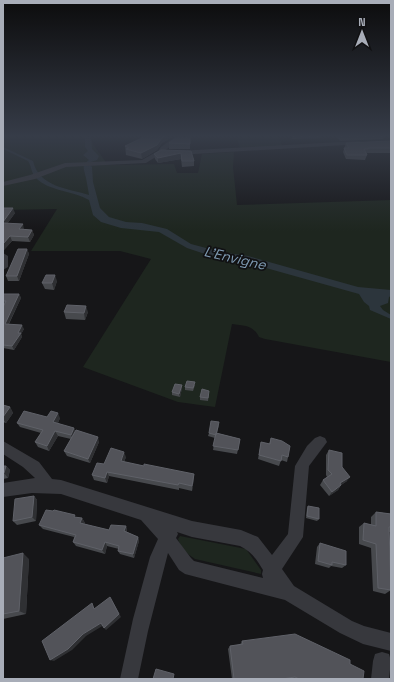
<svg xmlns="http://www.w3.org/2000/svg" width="394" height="682" viewBox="0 0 394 682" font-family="'Space Grotesk',sans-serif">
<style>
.green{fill:#1e261f}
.water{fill:#2c353c}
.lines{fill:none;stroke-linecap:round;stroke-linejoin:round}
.minor{fill:#37383d;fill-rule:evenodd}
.wall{fill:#47494d}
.shaded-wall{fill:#2f3033}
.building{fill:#525359;stroke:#5f6168}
.labels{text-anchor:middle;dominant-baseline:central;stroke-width:3.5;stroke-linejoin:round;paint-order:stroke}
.water-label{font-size:14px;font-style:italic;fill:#7f9bb3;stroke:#111113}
</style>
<rect width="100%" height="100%" fill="#161618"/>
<!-- green -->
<path class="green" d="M3 136H87L108 165 174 164 177 173H198L202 154 234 152 233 167 237 205 391 200V362L265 339 259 337C253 325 245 326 232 324L215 407 178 402 83 367 151 259 120 251H31L57 209 3 210Z
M237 136H274L279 137 282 146 240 149Z
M180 536 246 549 261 570V574L195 559C187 554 181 548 178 539Z"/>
<!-- water -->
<path class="water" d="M85 136H91L92 149 99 156 97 160 91 162 90 165 92 167 93 182 100 208 109 217 126 222 142 223 167 229 191 244 221 252 248 256 358 287 391 290V296L389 297 388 303 380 306 383 310 391 315V319L370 310 369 306 364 302 359 294 266 268 202 253 187 248 159 232 121 228 101 222 93 215 89 200C74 191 48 191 36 178 31 173 32 167 28 161L3 149V147L33 161C39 187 67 188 89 195 88 189 87 183 86 178 84 169 81 166 89 160L83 155 88 151 85 147Z"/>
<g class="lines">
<!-- minor -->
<path class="minor" d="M176 136H183L162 153 146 163 66 167 35 179 3 186V182L30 175 65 163 142 160 158 151 161 147Z
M359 141 361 142V144L177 155 174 153 177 151Z
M3 253 8 256V267L3 270Z
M320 436 325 438 327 442 309 466 303 537 282 569 294 586 352 621 364 626 391 633V651L363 644 340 633 285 600 185 574 179 570 168 553 148 631 138 679H120L133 619 150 557 158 539 141 520 61 494 32 493 3 497V483L35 478 23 467 3 454V441L39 462 52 479 61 480 192 521 241 530 258 537 272 555 288 534 295 466 307 446 315 438ZM177 532 192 537 240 546C251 551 257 560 263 570L262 574 263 578 194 561 191 558 176 538 178 534Z
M382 652 389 654 391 661 389 679H371L373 661 375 654Z"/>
</g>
<!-- wall -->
<path class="wall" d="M292 136H322L321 138 292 139Z
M336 136H384L383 139 340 141Z
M172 137 162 143 157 150 142 159 126 155 125 146Z
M169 143 190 144V149H169Z
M346 143H391V153H367V154H366L367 155 365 160 346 159 343 152Z
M191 151 194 161V166L182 167 181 159 158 163 155 159 154 154Z
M3 208 15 213 7 224 24 230H32L34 235 30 242 12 241 3 251Z
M27 249 29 254 19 281H8L6 276Z
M57 281 54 290 45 289 42 283Z
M3 294H19L21 298 9 324 24 329 21 334 22 337 14 350 3 348V307L4 305H3Z
M64 312H88L85 320 66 319Z
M182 385V388L180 397 172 395V392Z
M195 385 193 391 185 390V387Z
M209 394 208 401 200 400V397Z
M3 405 10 407 13 413 6 423 3 422Z
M47 417 60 418 58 423 99 442 90 463 67 456 64 451 71 439 58 436 49 451 38 447 35 442 41 433 20 427 17 423Z
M219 425 217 433 240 439 237 454 213 450 215 438 208 436 209 433Z
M271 438 288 457 287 462 281 460 279 466 258 459 261 442 269 444Z
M329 450 342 467 347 481 341 485 338 490 329 496 320 485 323 480 327 477 326 475V455Z
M126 457 124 462 144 466 194 474V478L192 491 179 488V490L109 476 107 483 94 480 92 475 104 464Z
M3 466H6L10 470 8 478 3 479Z
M34 496 37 500 36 521 17 525 13 521Z
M308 506 319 519 317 521 306 518 307 508Z
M376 512 391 514V532H389L391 590 385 594 373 591 371 548 359 544V527L364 523 371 525V517Z
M77 518H82L85 523 84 524 109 530 126 526 127 530V532L138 537 139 541 134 558 120 554 118 551 119 549 107 546 105 554 76 546 73 542 74 537 43 529 39 525Z
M320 543 346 565 342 568 331 566 329 568 315 564 317 547Z
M3 558 29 559 26 614 3 619Z
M242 641 350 664 363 679H291L290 678 286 679H232L228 649 230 646 240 645Z"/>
<!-- shaded-wall -->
<path class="shaded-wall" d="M166 136H172V137L162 143 157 150 142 159 141 153Z
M181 153V159L158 163V158Z
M13 208 15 213 4 228 3 225V222Z
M23 224 24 229 21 234 19 229Z
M32 230 34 235 30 242 28 237Z
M10 236 12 241 3 251V244Z
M27 249 29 254 19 281 17 276Z
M55 275 57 281 54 290 52 283Z
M19 294 21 298 7 327 5 324Z
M86 306 88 312 85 320 84 313Z
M22 325 24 329 21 334 22 337 14 350 12 346 18 333Z
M182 385V388L180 397 179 394Z
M10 407 13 413 6 423 3 419V417Z
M58 413 60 418 56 427 53 422Z
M74 428 77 433 73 440 71 435Z
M55 431 58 436 49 451 47 446Z
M98 437 99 442 90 463 88 459Z
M124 452 126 457 122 466 121 461Z
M6 466 10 470 8 478 4 473Z
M107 472 109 476 107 483 105 478Z
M194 474V478L192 491V486Z
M350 477 347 481 337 488 340 483Z
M341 485 338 490 329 496 332 492Z
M34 496 37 500 36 521 32 517Z
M82 518 85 523 83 528 80 523Z
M126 526 127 530 126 535 124 531Z
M138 537 139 541 134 558 133 554Z
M105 542 107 546 105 554 102 550Z
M23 553 29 559 26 614 19 611Z
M110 597 112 600 121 617 106 630 104 628Z
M101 623 104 625 86 636 72 650 54 661 50 660 83 634Z"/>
<!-- building -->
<path class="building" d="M146 136H166L162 138 157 145 141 153 126 149 129 148 125 146Z
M190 137V144L169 143 176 138Z
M390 141 391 143V148H368V149H364L367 155H347L344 148H349L346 143Z
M161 150 191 151 194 161H182L181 153 158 158 154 154Z
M3 208H13L3 222Z
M3 223 23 224 19 229 32 230 28 237 10 236 3 244Z
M18 249H27L17 276H6Z
M46 275H55L52 283H42Z
M3 294H19L5 324 22 325 18 333H21L12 346 3 345V307L6 301H3Z
M67 305 86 306 84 313 64 312Z
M187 381 195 382 193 388 185 387Z
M175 384 182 385 179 394 172 392Z
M202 389 209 391 208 398 200 397Z
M3 405 10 407 3 417Z
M24 411 47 417 51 411 58 413 53 422 74 428 71 435 55 431 47 446 35 442 43 430 17 423Z
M211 421 219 422 216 435 209 433Z
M76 430 98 437 88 459 64 451Z
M216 433 240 439 238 450 213 446Z
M271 438 282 441 290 446 288 457 282 455 281 461 259 455 261 442 270 444Z
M111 448 124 452 121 461 144 466V464L194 474 192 486 179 483 178 485 107 472 105 478 92 475 97 463 104 464Z
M329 450 342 453V467L350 477 340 483 341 485 332 492 323 480 332 474 328 470Z
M3 466H6L4 473 3 474Z
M34 496 32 517 13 521 15 499Z
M308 506 319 508V519L307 516Z
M46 510 53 511 54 510 75 515 74 517 82 518 80 523 109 530 111 525 126 526 124 531 138 537 133 554 118 551 119 546 105 542 102 550 73 542 76 535 39 525Z
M376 512 391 514V527H389L391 590 378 588 376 544 363 540 364 523 376 526Z
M320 543 346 551V565L332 562V565L318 561Z
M23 553 19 611 3 614V558Z
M110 597 119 614 104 628 101 623 83 634 68 649 50 660 42 641 92 603 94 609Z
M295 634 350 660V664L364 671 363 679H299L295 677 282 679H234L230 646 243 644 242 641Z
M156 669 174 674 173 679H153Z"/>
<!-- sky -->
<linearGradient id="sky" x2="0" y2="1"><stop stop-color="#0c0c0d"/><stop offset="0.59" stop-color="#363c48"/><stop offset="1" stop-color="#363c48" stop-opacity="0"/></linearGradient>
<rect width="394" height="231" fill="url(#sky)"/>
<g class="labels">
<!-- water labels -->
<g class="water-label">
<text transform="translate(235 258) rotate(13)">L'Envigne</text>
</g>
</g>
<!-- border -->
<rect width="394" height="682" fill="none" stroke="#a8adb8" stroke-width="8"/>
<!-- north arrow -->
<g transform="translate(362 32)" stroke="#111113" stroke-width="3" paint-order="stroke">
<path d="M0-3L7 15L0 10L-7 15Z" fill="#a8adb8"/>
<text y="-6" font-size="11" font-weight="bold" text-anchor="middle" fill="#a8adb8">N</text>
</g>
</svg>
